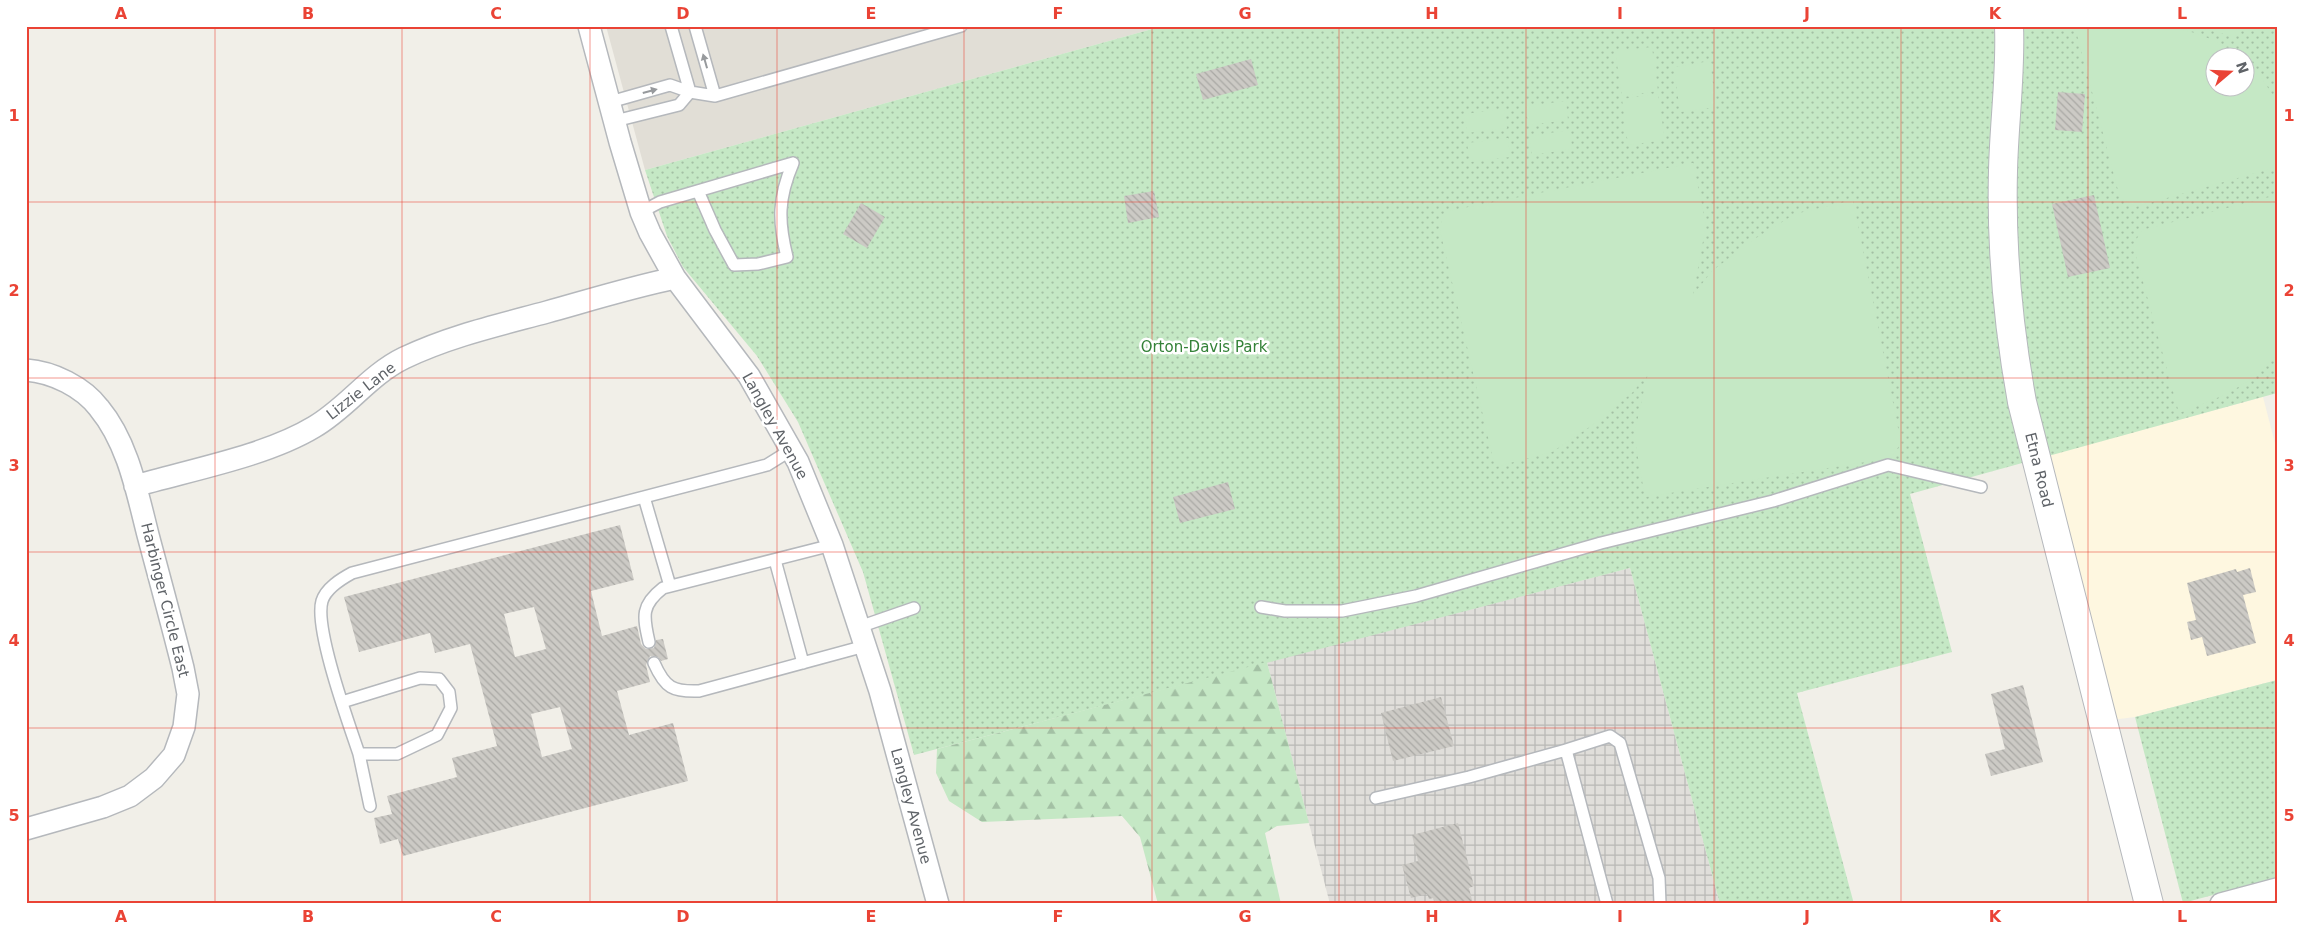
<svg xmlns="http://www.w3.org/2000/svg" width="2303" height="930" viewBox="0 0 2303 930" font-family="'DejaVu Sans',sans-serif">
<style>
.commercial{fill:#fef7e0}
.industrial{fill:url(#industrial-grid)}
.education{fill:#e1ded6}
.grass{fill:url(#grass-dots);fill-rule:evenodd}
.forest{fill:url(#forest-firs)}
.garden{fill:#c5e8c5}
.building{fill:url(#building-back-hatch);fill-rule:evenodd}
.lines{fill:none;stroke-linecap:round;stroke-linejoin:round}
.service-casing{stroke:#b5b8bc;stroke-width:14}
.minor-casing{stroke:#b5b8bc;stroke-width:24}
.tertiary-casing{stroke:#b5b8bc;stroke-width:30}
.service{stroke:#fff;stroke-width:11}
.minor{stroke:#fff;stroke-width:21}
.tertiary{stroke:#fff;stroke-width:28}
.oneway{fill:#979a9d}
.grid{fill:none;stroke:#ea4335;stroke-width:1;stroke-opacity:0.55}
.labels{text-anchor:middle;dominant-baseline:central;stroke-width:5;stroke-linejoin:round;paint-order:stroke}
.park-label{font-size:15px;fill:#348238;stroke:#fff}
.street-label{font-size:15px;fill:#5f6368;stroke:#fff}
.neatline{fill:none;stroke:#ea4335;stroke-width:2}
.grid-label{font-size:16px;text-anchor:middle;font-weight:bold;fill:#ea4335}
</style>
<defs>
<pattern id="industrial-grid" width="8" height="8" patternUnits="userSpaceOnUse" patternTransform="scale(1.25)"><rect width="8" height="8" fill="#e0deda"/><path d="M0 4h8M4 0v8" fill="none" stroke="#b9b8b5"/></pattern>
<pattern id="grass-dots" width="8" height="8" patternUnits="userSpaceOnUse" patternTransform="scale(1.25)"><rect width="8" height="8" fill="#c5e8c5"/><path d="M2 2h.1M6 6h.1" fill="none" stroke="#a3c0a4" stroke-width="1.8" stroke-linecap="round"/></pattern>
<pattern id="forest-firs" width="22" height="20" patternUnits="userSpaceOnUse" patternTransform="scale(1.25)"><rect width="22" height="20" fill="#c5e8c5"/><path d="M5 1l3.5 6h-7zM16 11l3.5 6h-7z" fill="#a3c0a4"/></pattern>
<pattern id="building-back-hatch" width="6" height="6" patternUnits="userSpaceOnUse" patternTransform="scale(1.25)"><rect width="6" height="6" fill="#cccac5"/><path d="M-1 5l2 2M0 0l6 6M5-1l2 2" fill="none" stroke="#a9a8a4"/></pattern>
</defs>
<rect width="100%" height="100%" fill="#f1efe8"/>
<!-- commercial -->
<path class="commercial" d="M2263 397 2277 451V680L2135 717 2103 721 2034 459Z"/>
<!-- industrial -->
<path class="industrial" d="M1630 568 1720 904H1330L1267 662Z"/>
<!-- education -->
<path class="education" d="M606 26H1163L645 170Z"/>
<!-- grass -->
<path class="grass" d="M1163 26H2277V393L1910 494 1952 652 1797 693 1854 904H1720L1630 568 914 755 863 572 798 422 757 356 683 267 667 236 645 170ZM2216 58H2246V88H2216Z
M2277 680V878L2183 903 2135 717Z"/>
<!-- forest -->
<path class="forest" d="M1267 662 1309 823 1277 826 1265 833 1281 904H1158L1140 837 1122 816 982 822 949 801 936 773 937 749Z"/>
<!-- garden -->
<path class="garden" d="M2099 26C2151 26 2195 21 2238 57L2216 58V88H2246V64L2260 76 2277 101V167L2135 207 2120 198 2076 31Z
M2194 26H2237L2235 37Z
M1652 47 1658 91 1622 96 1615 51Z
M1710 61 1716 107 1680 112 1674 67Z
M1658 94 1665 140 1628 145 1622 99Z
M1566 101 1568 120 1528 125 1526 106Z
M1504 109 1507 128 1467 133 1464 114Z
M1570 130 1572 149 1532 155 1529 136Z
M1508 138 1510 157 1470 162 1467 143Z
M1693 163 1706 225 1693 295 1712 271 1756 238 1795 214 1853 200 1901 443 1891 458 1645 497 1634 435 1648 373 1633 392 1591 426 1552 452 1495 467 1439 226 1448 211Z
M2277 195V354C2248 388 2219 398 2179 413L2133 245 2142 230Z"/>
<!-- building -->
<path class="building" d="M1251 59 1258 85 1203 100 1196 74Z
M2058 92 2085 94 2082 132 2055 130Z
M1154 191 1159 217 1128 223 1124 196Z
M2094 195 2110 268 2068 277 2052 204Z
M861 203 885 217 867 248 843 234Z
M1228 482 1235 509 1180 523 1173 497Z
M620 525 634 580 591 591 602 636 637 626 641 644 646 649 654 648 656 640 663 639 668 659 661 661 658 657 650 656 646 665 650 682 617 691 629 735 673 723 688 781 403 856 398 839 380 844 374 818 392 814 387 796 457 777 452 758 497 746 470 644 435 653 430 633 359 652 344 597ZM534 607 546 649 515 657 504 614ZM560 707 572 749 542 757 531 714Z
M2250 568 2256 592 2243 595 2256 643 2207 656 2202 637 2191 640 2187 622 2196 620 2187 583 2236 569 2237 572Z
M2023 685 2043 762 1991 776 1985 754 2005 749 1991 694Z
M1441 697 1454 746 1393 761 1381 713Z
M1458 823 1474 886 1469 888 1473 904H1435L1433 898 1429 899 1427 894 1411 898 1402 865 1418 861 1412 835Z"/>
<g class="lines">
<defs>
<path id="service" d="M671 26 690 92
M695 26 715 96
M610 102 670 85 690 92 715 96 961 26
M615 121 679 105 690 92
M698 191 715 230 734 265 758 264 787 257C778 221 778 198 793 163
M641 212 660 202 793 163
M644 497 670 586
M775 560 803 663
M1261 607 1285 611H1342L1416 596 1601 543 1773 501 1888 465 1981 487
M859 627 914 608
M649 642C643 616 641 605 663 588L832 545
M654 663C665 688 673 692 699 691L865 646
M342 702 420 678 439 679 449 692 451 708 437 735 397 754H359C349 724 314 628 322 601 326 588 341 579 352 573L767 465 791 450
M1566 750 1610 736 1620 743 1659 878 1660 904
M359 754 370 806
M1376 798 1469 777 1566 750 1607 904"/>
<path id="minor" d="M589 26 620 142 641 212 650 233 675 278 749 376 798 462 832 545 880 691 938 904
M26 370C53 372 83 387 99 408 128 443 137 492 148 535 160 580 172 624 183 668L188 694 184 727 174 755 154 778 130 796 103 807 26 829
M135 486C190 470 266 456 314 427 347 408 369 375 404 358 450 336 499 325 547 312 590 300 632 287 675 278
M2221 904 2277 889"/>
<path id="tertiary" d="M2009 26C2011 74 2004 123 2003 171 2001 249 2008 325 2022 402L2149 904"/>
</defs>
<!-- service casing -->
<use href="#service" class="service-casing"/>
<!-- minor casing -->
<use href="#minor" class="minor-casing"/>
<!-- tertiary casing -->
<use href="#tertiary" class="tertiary-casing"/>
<!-- service -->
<use href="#service" class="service"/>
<!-- minor -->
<use href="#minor" class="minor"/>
<!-- tertiary -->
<use href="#tertiary" class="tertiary"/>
</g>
<!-- one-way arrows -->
<defs><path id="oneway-solid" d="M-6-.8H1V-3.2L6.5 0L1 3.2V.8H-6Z" transform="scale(1.25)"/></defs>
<g class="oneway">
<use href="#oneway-solid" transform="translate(705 61) rotate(-106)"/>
<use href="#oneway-solid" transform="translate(650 91) rotate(-15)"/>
</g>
<!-- grid -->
<path class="grid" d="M215 26V904M402 26V904M590 26V904M777 26V904M964 26V904M1152 26V904M1339 26V904M1526 26V904M1714 26V904M1901 26V904M2088 26V904M26 202H2277M26 378H2277M26 552H2277M26 728H2277"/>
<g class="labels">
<!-- park labels -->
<g class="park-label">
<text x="1204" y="347">Orton-Davis Park</text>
</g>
<!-- street labels -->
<g class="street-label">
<text transform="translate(361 391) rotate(-38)">Lizzie Lane</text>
<text transform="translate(775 426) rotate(61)">Langley Avenue</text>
<text transform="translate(2039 470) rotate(76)">Etna Road</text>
<text transform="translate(165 600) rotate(76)">Harbinger Circle East</text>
<text transform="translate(911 806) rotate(75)">Langley Avenue</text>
</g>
</g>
<!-- border -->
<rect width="2303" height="930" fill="none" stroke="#ffffff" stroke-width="55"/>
<!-- north arrow -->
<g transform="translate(2230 72) rotate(71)"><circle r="24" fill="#ffffff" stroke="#bfc1c3"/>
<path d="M0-4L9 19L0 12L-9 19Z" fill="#ea4335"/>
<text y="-8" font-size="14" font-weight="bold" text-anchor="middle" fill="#5f6368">N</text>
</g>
<rect x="28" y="28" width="2248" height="874" class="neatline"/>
<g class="grid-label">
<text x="121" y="19">A</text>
<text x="308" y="19">B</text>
<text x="496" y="19">C</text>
<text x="683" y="19">D</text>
<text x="871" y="19">E</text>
<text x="1058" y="19">F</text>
<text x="1245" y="19">G</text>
<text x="1432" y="19">H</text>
<text x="1620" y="19">I</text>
<text x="1807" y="19">J</text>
<text x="1995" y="19">K</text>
<text x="2182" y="19">L</text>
<text x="14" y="121">1</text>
<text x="2289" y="121">1</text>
<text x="14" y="296">2</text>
<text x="2289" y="296">2</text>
<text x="14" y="471">3</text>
<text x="2289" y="471">3</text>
<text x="14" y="646">4</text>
<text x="2289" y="646">4</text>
<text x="14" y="821">5</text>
<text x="2289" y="821">5</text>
<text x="121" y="922">A</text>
<text x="308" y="922">B</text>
<text x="496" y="922">C</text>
<text x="683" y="922">D</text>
<text x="871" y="922">E</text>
<text x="1058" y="922">F</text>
<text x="1245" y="922">G</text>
<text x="1432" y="922">H</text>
<text x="1620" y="922">I</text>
<text x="1807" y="922">J</text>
<text x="1995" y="922">K</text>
<text x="2182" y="922">L</text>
</g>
</svg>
